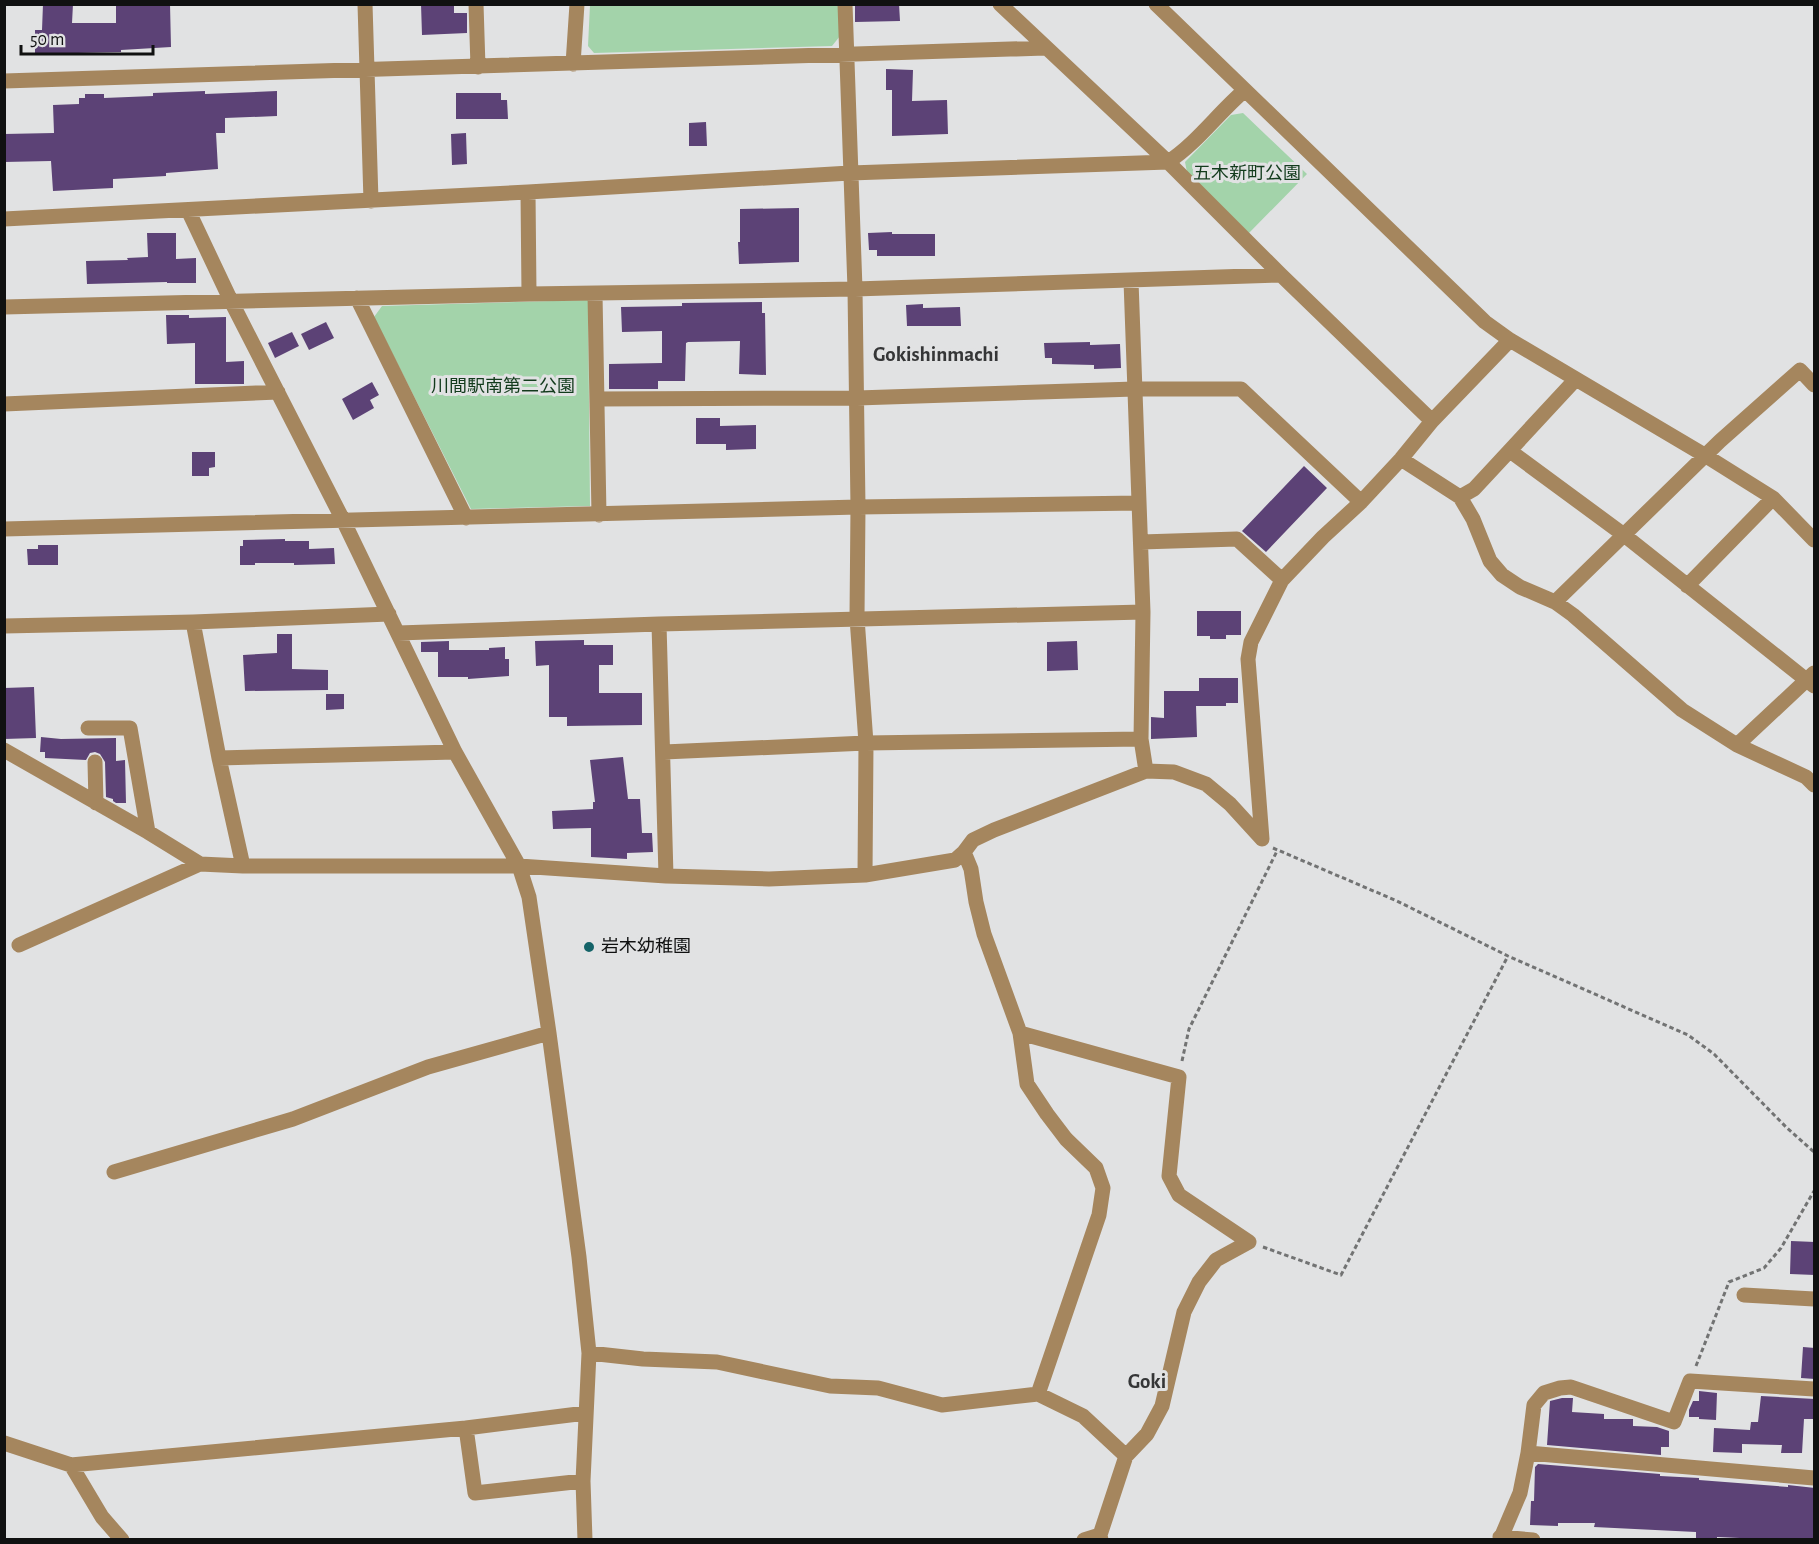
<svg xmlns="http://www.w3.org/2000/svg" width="1819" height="1544" viewBox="0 0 1819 1544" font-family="'Alegreya Sans','Noto Sans JP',sans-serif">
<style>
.green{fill:#a3d3aa}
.building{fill:#5c4276}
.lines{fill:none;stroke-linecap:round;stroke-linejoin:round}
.path{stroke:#727373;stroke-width:3;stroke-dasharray:4.5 3;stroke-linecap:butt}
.minor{stroke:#a5865e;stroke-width:15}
.poi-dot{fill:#146368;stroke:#e1e2e3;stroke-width:2}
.labels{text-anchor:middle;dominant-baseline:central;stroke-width:6;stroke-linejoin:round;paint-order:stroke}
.park-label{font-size:18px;fill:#123b1c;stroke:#e1e2e3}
.poi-label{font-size:18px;fill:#101111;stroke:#e1e2e3;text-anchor:start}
.quarter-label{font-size:21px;font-weight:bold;fill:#353637;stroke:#e1e2e3}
</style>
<rect width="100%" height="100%" fill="#e1e2e3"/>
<!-- green -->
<path class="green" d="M590 5H839L840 36 832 46 594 53 588 46Z
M1243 113 1307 174 1249 233 1187 172 1185 162 1231 115Z
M588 300 590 506 471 509 374 317 382 306Z"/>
<!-- building -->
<path class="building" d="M43 4H73L72 23H116V4H170L171 47 121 50V52L35 54V30H42Z
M421 4H454V13H467V33L422 35Z
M855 4H899L900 21 855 22Z
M886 69 913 70 912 101 947 100 948 134 892 136V90H886Z
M205 91V94L277 91V116L225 118V133H216L218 169 166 173V176L113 179V188L53 191 51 161 4 162V134L54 133 53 105 79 104V98H85V94H104V98L153 96V93Z
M456 93H501V100H507L508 119H456Z
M706 122 707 146H689V123Z
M466 133 467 164 452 165 451 134Z
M799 208V262L739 264 738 242H740V209Z
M892 232V234H935V256H877V250H869L868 233Z
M147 233H176V259L196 258V283H167V282L87 284 86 261 128 260 127 258 148 257Z
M762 302V313H765L766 375 739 374 740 341 688 342 686 343 685 381H658V389H609V364L662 363V331L622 332 621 307 682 306V303Z
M923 304V308L960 307 961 326H907L906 305Z
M166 315H189V318L226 317V362L244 361V384H195V343L167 344Z
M326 322 334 338 309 350 301 334Z
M292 332 299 346 275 358 268 343Z
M1090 342V345L1120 344 1121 368 1094 369V365L1052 364V358H1045L1044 343Z
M372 382 379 395 370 400 374 408 353 420 342 399Z
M696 418H720V426L756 425V449L726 450V444H696Z
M192 452H215V467L209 468V476H192Z
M1304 466 1327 488 1266 552 1242 531Z
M285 539V541H309V549L334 548 335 564 294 565V563H255V565H240V546H243V540Z
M38 545H58V565H28L27 549H38Z
M1197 611H1241V635H1226V639H1210V636H1197Z
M277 634H292V669L328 670V690L245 691 243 655 277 653Z
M584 640V645H613V665H599V693H642V725L567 726V717H549V665L536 666 535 641Z
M449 641V650H489V648L505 647V659H509V676L468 679V677H438V652H421V642Z
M1077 641 1078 670 1047 671V642Z
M1199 678H1238V703H1226V706H1196L1197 737 1151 739V717L1164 718V691H1199Z
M34 687 36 738 4 739V688Z
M326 694H344V709L326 710Z
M41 737 61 739 116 738V761L125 760 126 803H116L113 801V799L106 797 105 762 100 754 95 752 90 753 86 760 45 758V752H40Z
M623 757 628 799H640L642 833H652L653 852 627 853V859L591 857V828L553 829 552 811 593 809V802H595L590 760Z
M1791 1241 1815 1242V1275L1790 1274Z
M1803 1347 1815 1348V1379L1801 1378Z
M1699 1391 1717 1393 1716 1420 1699 1419V1417H1689V1410L1693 1401H1699Z
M1761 1396 1815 1399V1419H1804L1802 1453H1781L1782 1445 1742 1444V1453L1713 1452 1714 1428 1750 1430 1751 1422H1758Z
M1562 1398H1573L1572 1412 1604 1414V1419H1633V1426L1657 1427 1669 1431V1447H1661V1455L1547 1445 1550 1401Z
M1538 1464 1660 1474V1476L1699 1478V1480L1788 1487V1485L1815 1488V1539H1762L1717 1537V1539L1696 1538V1532L1594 1527 1595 1523H1558V1526L1530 1525 1531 1501H1534L1535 1467Z"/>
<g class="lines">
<!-- path -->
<path class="path" d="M1273 848 1397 901 1508 956 1688 1035 1714 1054 1787 1128 1814 1152
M1182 1061 1189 1029 1277 851
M1263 1247 1341 1275 1508 956
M1696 1366 1729 1282 1764 1268 1781 1248 1814 1191"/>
<!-- minor -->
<path class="minor" d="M365 4 371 201
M476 4 478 67
M845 4 855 289 858 507 857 618 866 743 865 875
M1000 4 1168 162 1281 275 1432 421
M1156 4 1485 322 1510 340 1706 456 1773 498 1814 540
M573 64 577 4
M4 81 1045 48
M528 192 529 294
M188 210 231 301 343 520 455 752 519 866 529 897 549 1033 579 1257 589 1353 583 1481 585 1540
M4 219 528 192 850 173 1168 162C1197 143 1218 113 1245 90
M1131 281 1143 612 1141 739 1146 771
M595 294 599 515
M357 298 466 518
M4 307 529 294 855 289 1281 275
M597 399 857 398 1135 389H1241L1361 502
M4 404 278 392
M1510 451 1624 535 1814 686
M1401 459 1460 497 1473 519 1490 561 1502 575 1520 587 1555 602 1573 615 1682 710 1737 745 1806 777 1814 785
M1460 497 1474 489 1576 379
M4 529 858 507 1139 503
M1141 542 1237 539 1282 580
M1687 586 1773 498
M1555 602 1720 441 1800 370 1814 385
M193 622 219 758 243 866
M659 624 666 876
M4 626 193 622 389 614
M398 633 659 624 1143 612
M88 728H130L148 832
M1737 745 1814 673
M4 750 148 832 200 864 243 866H519L666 876 769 879 865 875 955 860 964 852 973 840 994 830 1146 771 1174 772 1206 784 1230 804 1262 839
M664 752 866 743 1141 739
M219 758 455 752
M95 762 96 803
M1262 839 1248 659 1251 642 1282 580 1323 537 1361 502 1401 459 1432 421 1510 340
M964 852 971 869 976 902 984 934 1020 1033 1027 1084 1047 1114 1066 1139 1096 1168 1103 1188 1099 1215 1038 1394
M19 945 200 864
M1020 1033 1179 1077 1169 1176 1179 1195 1249 1242 1216 1260 1199 1282 1184 1312 1162 1406 1147 1434 1126 1456 1100 1535 1101 1540
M114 1172 293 1119 428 1067 549 1033
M1744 1295 1814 1299
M589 1353 643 1359 717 1362 830 1386 878 1388 942 1405 1038 1394 1083 1416 1126 1456
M466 1428 475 1493 583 1481
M4 1443 71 1465 466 1428 586 1413
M1528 1453 1814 1478
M71 1465 102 1517 122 1540
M1500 1537 1533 1540
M1084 1540 1100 1535
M1500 1540 1520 1493 1528 1453 1534 1405 1544 1393 1560 1388 1571 1387 1674 1422 1690 1381 1814 1389"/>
</g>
<!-- markers -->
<circle class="poi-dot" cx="589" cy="947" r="6"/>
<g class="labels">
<!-- park labels -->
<g class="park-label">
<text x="1247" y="174">五木新町公園</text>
<text x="503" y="387">川間駅南第二公園</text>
</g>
<!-- poi labels -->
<g class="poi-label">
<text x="601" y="947">岩木幼稚園</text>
</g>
<!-- quarter labels -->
<g class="quarter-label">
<text x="936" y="354">Gokishinmachi</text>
<text x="1147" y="1381">Goki</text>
</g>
</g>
<!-- border -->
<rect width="1819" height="1544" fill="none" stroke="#101111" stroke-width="12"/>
<!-- scale -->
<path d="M21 45v9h132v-9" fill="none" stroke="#101111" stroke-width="3"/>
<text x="30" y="45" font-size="18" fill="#101111" stroke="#e1e2e3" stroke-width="4.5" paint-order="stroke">50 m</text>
</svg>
